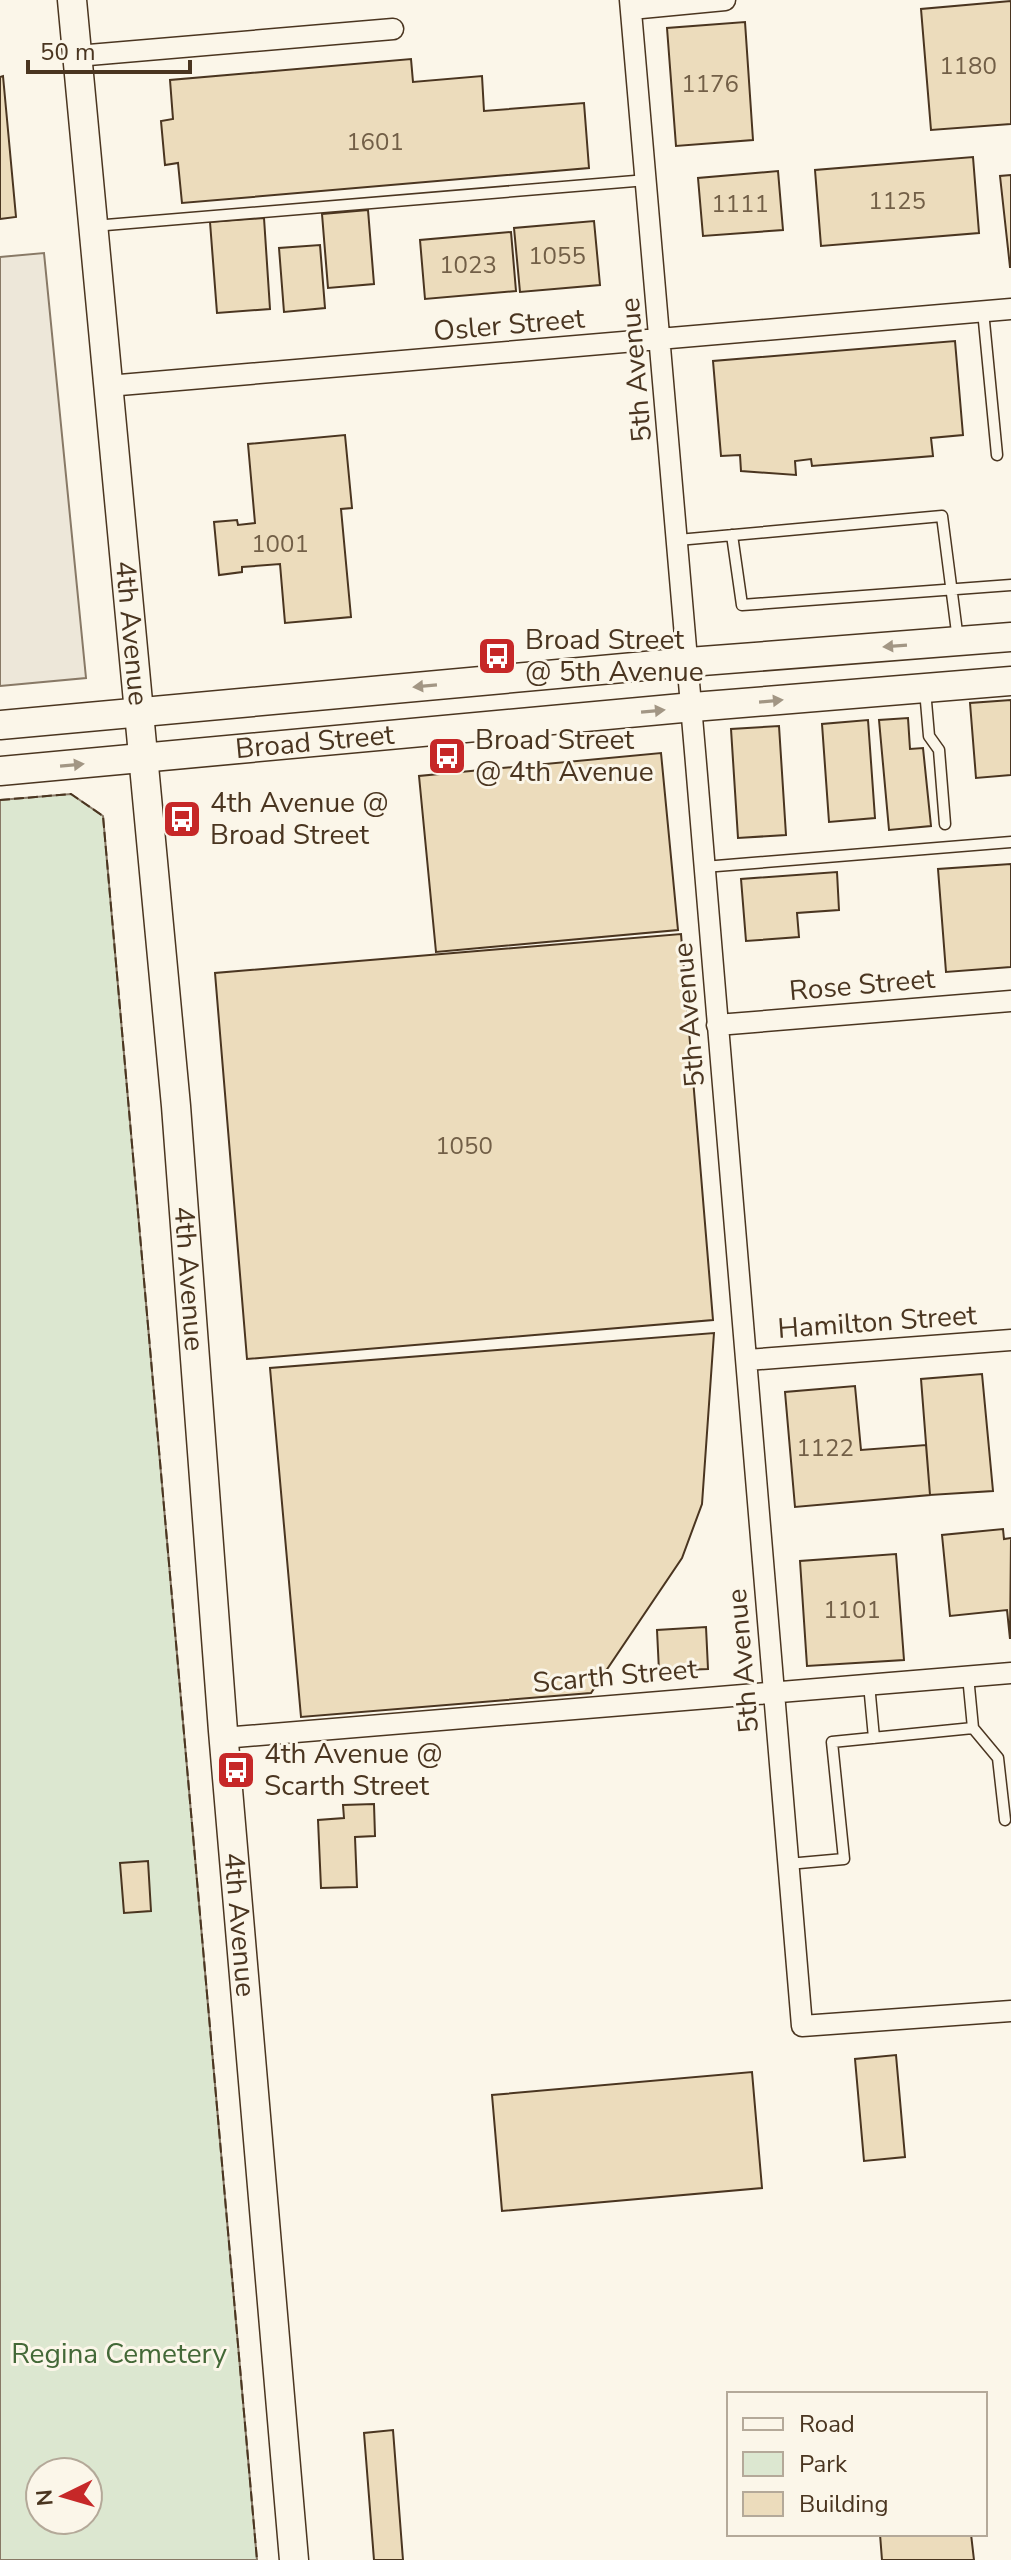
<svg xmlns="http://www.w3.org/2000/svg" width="1011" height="2560" viewBox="0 0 1011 2560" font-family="'Nunito Sans',sans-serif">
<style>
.green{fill:#dce7d0;stroke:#887966;stroke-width:2;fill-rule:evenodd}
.parking{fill:#ede7d9;stroke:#887966;stroke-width:2}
.building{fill:#ecdcbc;stroke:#4a3520;stroke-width:2}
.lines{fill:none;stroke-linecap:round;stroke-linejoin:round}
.lane-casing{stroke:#4a3520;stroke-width:13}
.street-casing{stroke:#4a3520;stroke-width:23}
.secondary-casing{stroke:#4a3520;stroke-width:31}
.lane{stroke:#fbf6e9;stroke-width:10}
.street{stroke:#fbf6e9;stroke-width:20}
.secondary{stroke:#fbf6e9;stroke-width:28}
.fence{stroke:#4a3520;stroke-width:2;stroke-dasharray:10 4;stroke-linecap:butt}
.oneway{fill:#a29684}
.labels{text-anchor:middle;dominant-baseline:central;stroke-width:6;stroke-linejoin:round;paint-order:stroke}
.number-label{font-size:24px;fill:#725f47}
.street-label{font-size:28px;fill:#4a3520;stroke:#fbf6e9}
.poi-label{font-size:28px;fill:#4a3520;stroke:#fbf6e9;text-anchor:start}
.park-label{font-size:28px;fill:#436837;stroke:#fbf6e9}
</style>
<rect width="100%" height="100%" fill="#fbf6e9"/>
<!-- green -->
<path class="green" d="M71 794 103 816 257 2560H0V800ZM40 2472H88V2520H40Z"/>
<!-- parking -->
<path class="parking" d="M44 253 86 678 0 686V257Z"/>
<!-- building -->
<path class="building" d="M1011 1V124L931 130 921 9Z
M745 22 753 140 676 146 667 28Z
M411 59 413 82 482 76 484 111 584 103 589 168 182 203 178 163 165 165 161 121 173 119 170 80Z
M3 76 16 217 0 219V77Z
M973 157 979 233 821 246 815 170Z
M778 171 783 230 703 236 698 178Z
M1011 175V267H1010L1000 176Z
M368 210 374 284 328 288 322 214Z
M264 218 270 309 217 313 210 222Z
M594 221 600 285 520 292 514 228Z
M511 232 516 291 425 299 420 240Z
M320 245 325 308 284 312 279 248Z
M955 341 963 435 931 438 933 456 812 466 811 459 795 461 796 475 741 471 740 455 721 456 713 361Z
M345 435 352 508 341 509 351 617 285 623 280 564 242 567V572L219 575 214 522 237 520 238 525 255 523 248 444Z
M1011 700V775L976 778 970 703Z
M908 718 910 749 923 748 931 826 889 830 879 720Z
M868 720 875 818 829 822 822 724Z
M779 726 786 835 738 838 731 729Z
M661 753 678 930 436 952 419 776Z
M1011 864V967L946 972 938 869Z
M837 872 839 910 797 913 799 937 746 941 741 879Z
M681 934 713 1320 247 1359 215 973Z
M714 1333 702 1504 682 1558 591 1693 301 1717 270 1368Z
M982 1374 993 1491 930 1495 921 1379Z
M855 1386 861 1450 926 1445 930 1495 795 1507 785 1392Z
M1003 1529 1004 1539 1011 1538 1010 1639 1007 1610 950 1616 942 1535Z
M896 1554 904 1660 807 1666 800 1561Z
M706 1627 708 1669 659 1671 657 1630Z
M374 1804 375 1836 355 1837 357 1887 321 1888 318 1820 344 1818 343 1805Z
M148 1861 151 1911 124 1913 120 1863Z
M896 2055 905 2157 864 2161 855 2059Z
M752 2072 762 2188 502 2211 492 2095Z
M393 2430 403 2560H374L364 2433Z
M880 2534H971L974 2560H882Z"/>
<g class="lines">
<defs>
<path id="lane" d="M94 226 647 180
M983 311 997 455
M732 535 742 605 1011 585
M678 540 942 516 958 640
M925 690 929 736 939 750 945 824
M704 867 1011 842
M869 1684 874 1738
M973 1728 998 1758 1005 1820
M788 1864 844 1859 832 1742 973 1728 968 1676"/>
<path id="street" d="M630 0C691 675 743 1351 802 2026L1011 2011
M631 9 725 0
M77 56 393 29
M108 386 1011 309
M717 1025 1011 1001
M747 1360 1011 1340
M223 1738 1011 1673"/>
<g id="secondary">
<path id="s1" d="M72 0 176 1106 223 1731 294 2560"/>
<path d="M0 725 689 662 1011 637"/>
<path id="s2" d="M0 771 693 707 1011 681"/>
</g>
</defs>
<!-- lane casing -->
<use href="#lane" class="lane-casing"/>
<!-- street casing -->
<use href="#street" class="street-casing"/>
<!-- secondary casing -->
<use href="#secondary" class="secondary-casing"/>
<!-- lane -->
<use href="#lane" class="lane"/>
<!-- street -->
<use href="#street" class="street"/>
<!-- secondary -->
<use href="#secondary" class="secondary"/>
<!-- fence -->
<path class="fence" d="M0 800 71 794 103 816 257 2560"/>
</g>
<!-- one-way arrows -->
<defs><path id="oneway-solid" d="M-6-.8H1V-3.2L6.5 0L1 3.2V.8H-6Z" transform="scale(2)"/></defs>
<g class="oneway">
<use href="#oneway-solid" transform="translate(895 646) rotate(176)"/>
<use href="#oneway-solid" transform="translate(425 686) rotate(175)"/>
<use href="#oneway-solid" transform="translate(771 701) rotate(-5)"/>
<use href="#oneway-solid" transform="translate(653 711) rotate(-5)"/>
<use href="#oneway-solid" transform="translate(72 765) rotate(-5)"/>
</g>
<!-- icons -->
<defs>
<symbol id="bus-square" viewBox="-11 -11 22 22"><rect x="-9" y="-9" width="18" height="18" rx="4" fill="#c62828" stroke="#fbf6e9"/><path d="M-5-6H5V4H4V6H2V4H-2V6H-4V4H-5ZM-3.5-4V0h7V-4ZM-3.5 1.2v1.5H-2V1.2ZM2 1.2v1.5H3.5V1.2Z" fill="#fff"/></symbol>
</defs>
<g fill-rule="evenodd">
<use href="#bus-square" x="475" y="634" width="44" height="44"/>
<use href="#bus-square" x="425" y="734" width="44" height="44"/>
<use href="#bus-square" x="160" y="797" width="44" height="44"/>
<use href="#bus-square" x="214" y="1748" width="44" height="44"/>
</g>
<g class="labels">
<!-- number labels -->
<g class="number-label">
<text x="968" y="66">1180</text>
<text x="710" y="84">1176</text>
<text x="375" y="142">1601</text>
<text x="897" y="201">1125</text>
<text x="740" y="204">1111</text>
<text x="557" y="256">1055</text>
<text x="468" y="265">1023</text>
<text x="280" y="544">1001</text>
<text x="464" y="1146">1050</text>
<text x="825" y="1448">1122</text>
<text x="852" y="1610">1101</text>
</g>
<!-- street labels -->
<g class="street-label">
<text transform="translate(509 325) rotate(-5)">Osler Street</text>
<text transform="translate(636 370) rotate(-95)">5th Avenue</text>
<text stroke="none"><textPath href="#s1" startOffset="636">4th Avenue</textPath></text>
<text stroke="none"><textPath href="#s2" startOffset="316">Broad Street</textPath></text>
<text transform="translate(862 985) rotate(-5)">Rose Street</text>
<text transform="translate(689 1015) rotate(-95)">5th Avenue</text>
<text stroke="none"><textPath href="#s1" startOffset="1284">4th Avenue</textPath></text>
<text transform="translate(877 1322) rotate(-4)">Hamilton Street</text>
<text transform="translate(743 1661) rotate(-95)">5th Avenue</text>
<text transform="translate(615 1676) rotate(-5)">Scarth Street</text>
<text stroke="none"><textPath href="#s1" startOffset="1932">4th Avenue</textPath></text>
</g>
<!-- poi labels -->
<g class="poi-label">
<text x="525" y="640">Broad Street<tspan x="525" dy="32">@ 5th Avenue</tspan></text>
<text x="475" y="740">Broad Street<tspan x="475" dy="32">@ 4th Avenue</tspan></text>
<text x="210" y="803">4th Avenue @<tspan x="210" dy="32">Broad Street</tspan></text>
<text x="264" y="1754">4th Avenue @<tspan x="264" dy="32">Scarth Street</tspan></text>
</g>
<!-- park labels -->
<g class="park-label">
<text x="119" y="2354">Regina Cemetery</text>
</g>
</g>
<!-- legend -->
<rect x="727" y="2392" width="260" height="144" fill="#fbf6e9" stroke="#b4a999" stroke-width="2"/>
<rect x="743" y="2418" width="40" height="12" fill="#fbf6e9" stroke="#b4a999" stroke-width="2"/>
<text x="799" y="2432" font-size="24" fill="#4a3520">Road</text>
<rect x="743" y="2452" width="40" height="24" fill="#dce7d0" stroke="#b4a999" stroke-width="2"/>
<text x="799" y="2472" font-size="24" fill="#4a3520">Park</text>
<rect x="743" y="2492" width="40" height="24" fill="#ecdcbc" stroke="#b4a999" stroke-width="2"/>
<text x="799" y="2512" font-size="24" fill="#4a3520">Building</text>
<!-- north arrow -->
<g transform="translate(64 2496) rotate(265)"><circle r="38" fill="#fbf6e9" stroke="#b4a999" stroke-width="2"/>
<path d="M0-6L14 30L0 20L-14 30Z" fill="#c62828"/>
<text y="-12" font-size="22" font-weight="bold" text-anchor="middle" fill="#4a3520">N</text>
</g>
<!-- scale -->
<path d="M28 60v12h162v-12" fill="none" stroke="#4a3520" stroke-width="4"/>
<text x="40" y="60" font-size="24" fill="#4a3520" stroke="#fbf6e9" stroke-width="6" paint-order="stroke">50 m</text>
</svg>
